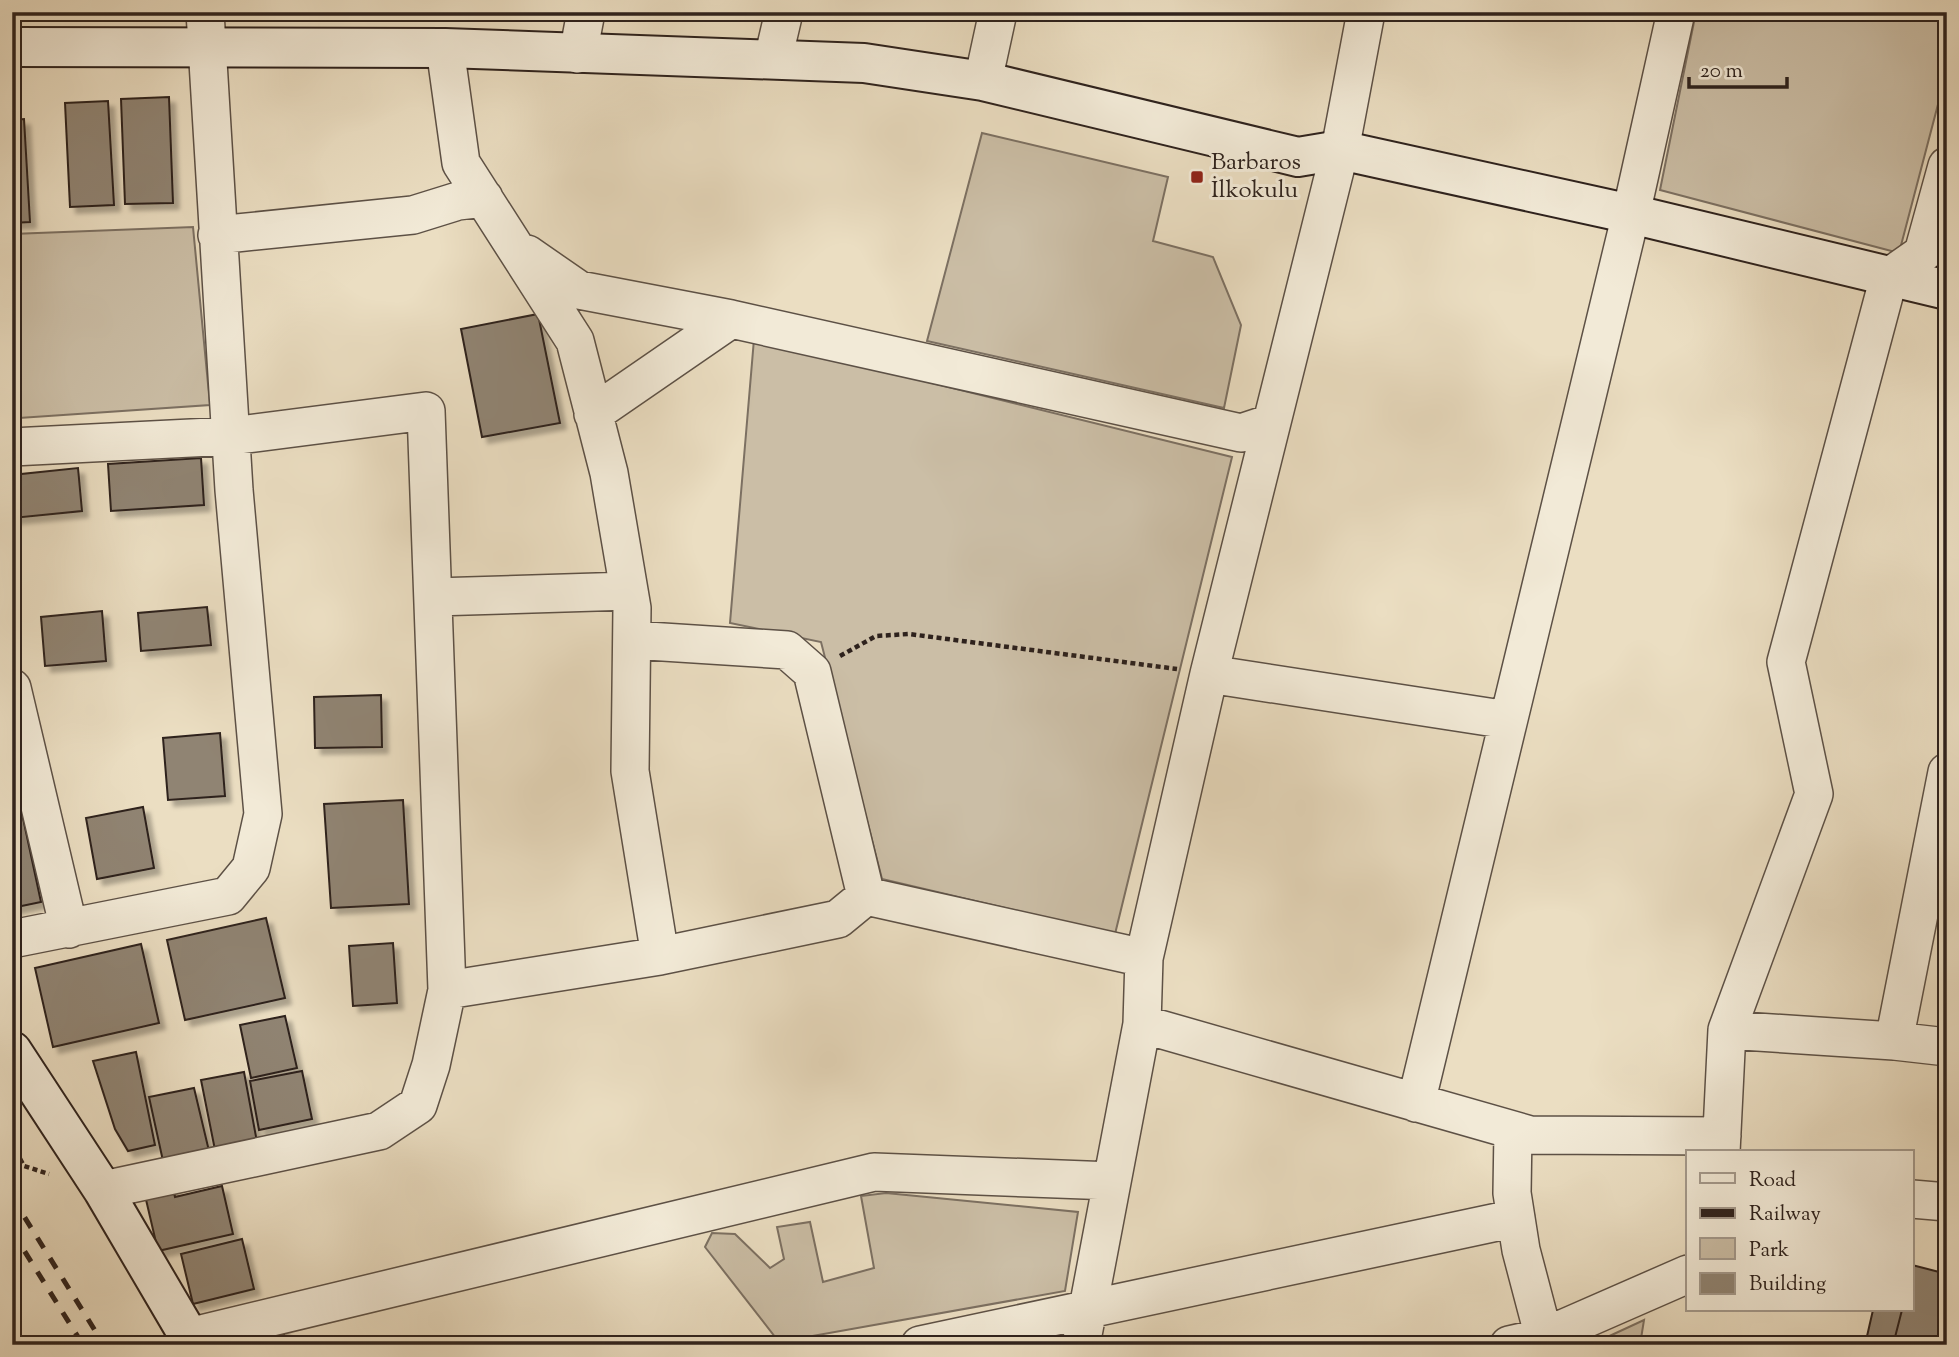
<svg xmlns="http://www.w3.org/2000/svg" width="1959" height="1357" viewBox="0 0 1959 1357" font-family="'Sorts Mill Goudy',serif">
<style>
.green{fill:#cbbea6;stroke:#7c7062;stroke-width:2}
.building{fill:#908473;stroke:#2e221d;stroke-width:2;filter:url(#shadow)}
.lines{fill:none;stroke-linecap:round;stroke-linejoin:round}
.street-casing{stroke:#5d5146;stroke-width:40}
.secondary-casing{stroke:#2e221d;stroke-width:42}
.path{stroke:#2e221d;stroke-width:4.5;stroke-dasharray:5 3.5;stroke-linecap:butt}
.street{stroke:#f2ead7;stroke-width:37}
.secondary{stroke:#f2ead7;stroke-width:38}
.rail{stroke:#2e221d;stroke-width:5;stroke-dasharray:12 12;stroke-linecap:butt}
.poi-dot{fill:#8f2418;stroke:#f2ead7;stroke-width:2.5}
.labels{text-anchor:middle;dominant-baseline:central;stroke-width:6;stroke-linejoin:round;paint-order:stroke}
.poi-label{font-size:24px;fill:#2e221d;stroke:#f2ead7;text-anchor:start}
</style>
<defs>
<filter id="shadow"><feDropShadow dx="6" dy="6" stdDeviation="2" flood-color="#0004"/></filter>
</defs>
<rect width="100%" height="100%" fill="#ebdec2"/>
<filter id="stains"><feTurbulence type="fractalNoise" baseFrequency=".00286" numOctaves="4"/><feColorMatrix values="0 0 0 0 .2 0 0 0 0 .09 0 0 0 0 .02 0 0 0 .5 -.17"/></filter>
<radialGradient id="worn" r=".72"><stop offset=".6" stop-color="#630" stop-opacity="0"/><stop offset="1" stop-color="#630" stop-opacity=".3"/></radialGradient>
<!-- green -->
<path class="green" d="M1696 12H1947V70L1899 253 1660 190Z
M982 133 1168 177 1153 241 1213 257 1241 325 1224 408 927 341Z
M193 227 210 405 19 418 12 413V234Z
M754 339 1232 457 1115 934 882 879 821 642 730 623Z
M886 1193 1078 1212 1065 1291 779 1342 705 1247 712 1233 735 1234 770 1268 784 1259 777 1227 810 1222 823 1282 874 1268 861 1196Z
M1644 1320 1640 1345H1590Z"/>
<!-- building -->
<path class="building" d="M169 97 173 203 125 204 121 99Z
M108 101 114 205 70 207 65 103Z
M24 119 30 222 12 223V120Z
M538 314 560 423 482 437 461 329Z
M201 458 204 505 111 511 108 464Z
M78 468 82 511 13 518 12 475Z
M207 607 211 645 141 651 138 613Z
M102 611 106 661 45 666 41 617Z
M381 695 382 747 315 748 314 697Z
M220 733 225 796 168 800 163 738Z
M17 790 41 902 12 908V791Z
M403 800 409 904 331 908 324 804Z
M143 807 154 868 97 879 86 818Z
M266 918 285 998 185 1020 167 940Z
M393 943 397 1003 353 1006 349 946Z
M141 944 159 1023 53 1047 35 968Z
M285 1016 297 1068 251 1078 240 1025Z
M136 1052 155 1145 128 1151 115 1129 93 1061Z
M302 1071 312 1119 259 1130 250 1081Z
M244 1072 257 1142 215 1150 201 1080Z
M194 1088 209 1151 163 1161 149 1097Z
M172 1185 175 1197 222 1186 233 1234 158 1251 144 1191Z
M242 1239 254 1289 193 1304 181 1254Z
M1912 1265 1947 1274V1345H1893L1902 1310H1912Z
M1873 1310H1902L1893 1345H1865Z
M282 1326 286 1345H241L239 1336Z"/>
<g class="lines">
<defs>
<path id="street" d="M445 48 461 163 575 341 609 473 632 608 630 771 660 956
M578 54 586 12
M773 59 784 12
M983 81 998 12
M217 235 413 215 458 201 484 198
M527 254 579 290 731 319 1241 433 1271 423
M593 414 731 319
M12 447 231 436 426 411 447 990 431 1065 418 1105 379 1131 103 1190
M434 597 629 591
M632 640 787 650 812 672 866 896
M1209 674 1508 720
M12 688 69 929
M12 939 228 896 251 868 263 814 234 490 205 12
M447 990 660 956 838 919 866 896 1144 958
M1142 1024 1530 1135 1722 1136
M1727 1030 1814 794 1786 662 1889 277 1923 253 1947 166
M1894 1041 1947 772
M1416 1103 1631 214 1676 12
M1513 1131 1512 1193 1521 1250 1546 1345
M1721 1152 1727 1030 1894 1041 1947 1047
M1912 1199 1947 1202
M189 1337 874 1172 1112 1181
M920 1345 1516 1218
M1081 1345 1142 1024 1144 958 1209 674 1340 150 1366 12
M1509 1345 1544 1337 1688 1274"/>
<path id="secondary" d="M12 47 445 48 864 63 983 81 1298 157 1340 150 1631 214 1947 290
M12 1051 103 1190 194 1345"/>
</defs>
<!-- street casing -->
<use href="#street" class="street-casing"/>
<!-- secondary casing -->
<use href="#secondary" class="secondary-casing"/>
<!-- path -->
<path class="path" d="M840 656 876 636 909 634 1177 669
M12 1144 24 1166 49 1174"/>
<!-- street -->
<use href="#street" class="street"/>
<!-- secondary -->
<use href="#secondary" class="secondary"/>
<!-- rail -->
<path class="rail" d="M12 1197 104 1345
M12 1231 83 1345"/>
</g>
<!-- markers -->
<rect class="poi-dot" x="1190" y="170" width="14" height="14" rx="3.5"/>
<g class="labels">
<!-- poi labels -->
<g class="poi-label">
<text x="1211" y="163">Barbaros<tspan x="1211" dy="28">İlkokulu</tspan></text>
</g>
</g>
<!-- margin -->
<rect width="1959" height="1357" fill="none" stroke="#ebdec2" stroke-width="42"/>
<rect x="14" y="14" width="1931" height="1329" fill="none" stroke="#2e221d" stroke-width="3.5"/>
<rect x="21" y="21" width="1917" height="1315" fill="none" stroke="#2e221d" stroke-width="2"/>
<!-- legend -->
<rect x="1686" y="1150" width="228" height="161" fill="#f2ead7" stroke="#a49a8d" stroke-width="2"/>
<rect x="1700" y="1173" width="35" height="10" fill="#f2ead7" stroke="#a49a8d" stroke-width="2"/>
<text x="1749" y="1186" font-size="21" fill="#2e221d">Road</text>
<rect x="1700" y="1208" width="35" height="10" fill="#2e221d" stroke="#a49a8d" stroke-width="2"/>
<text x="1749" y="1220" font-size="21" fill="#2e221d">Railway</text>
<rect x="1700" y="1238" width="35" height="21" fill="#cbbea6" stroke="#a49a8d" stroke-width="2"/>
<text x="1749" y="1256" font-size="21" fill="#2e221d">Park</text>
<rect x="1700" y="1273" width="35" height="21" fill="#908473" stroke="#a49a8d" stroke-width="2"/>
<text x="1749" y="1290" font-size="21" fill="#2e221d">Building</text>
<!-- scale -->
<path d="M1689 77v10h98v-10" fill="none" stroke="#2e221d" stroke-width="3.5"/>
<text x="1700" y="77" font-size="21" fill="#2e221d" stroke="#f2ead7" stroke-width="5" paint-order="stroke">20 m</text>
<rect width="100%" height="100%" filter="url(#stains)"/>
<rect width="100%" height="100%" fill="url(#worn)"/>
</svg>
